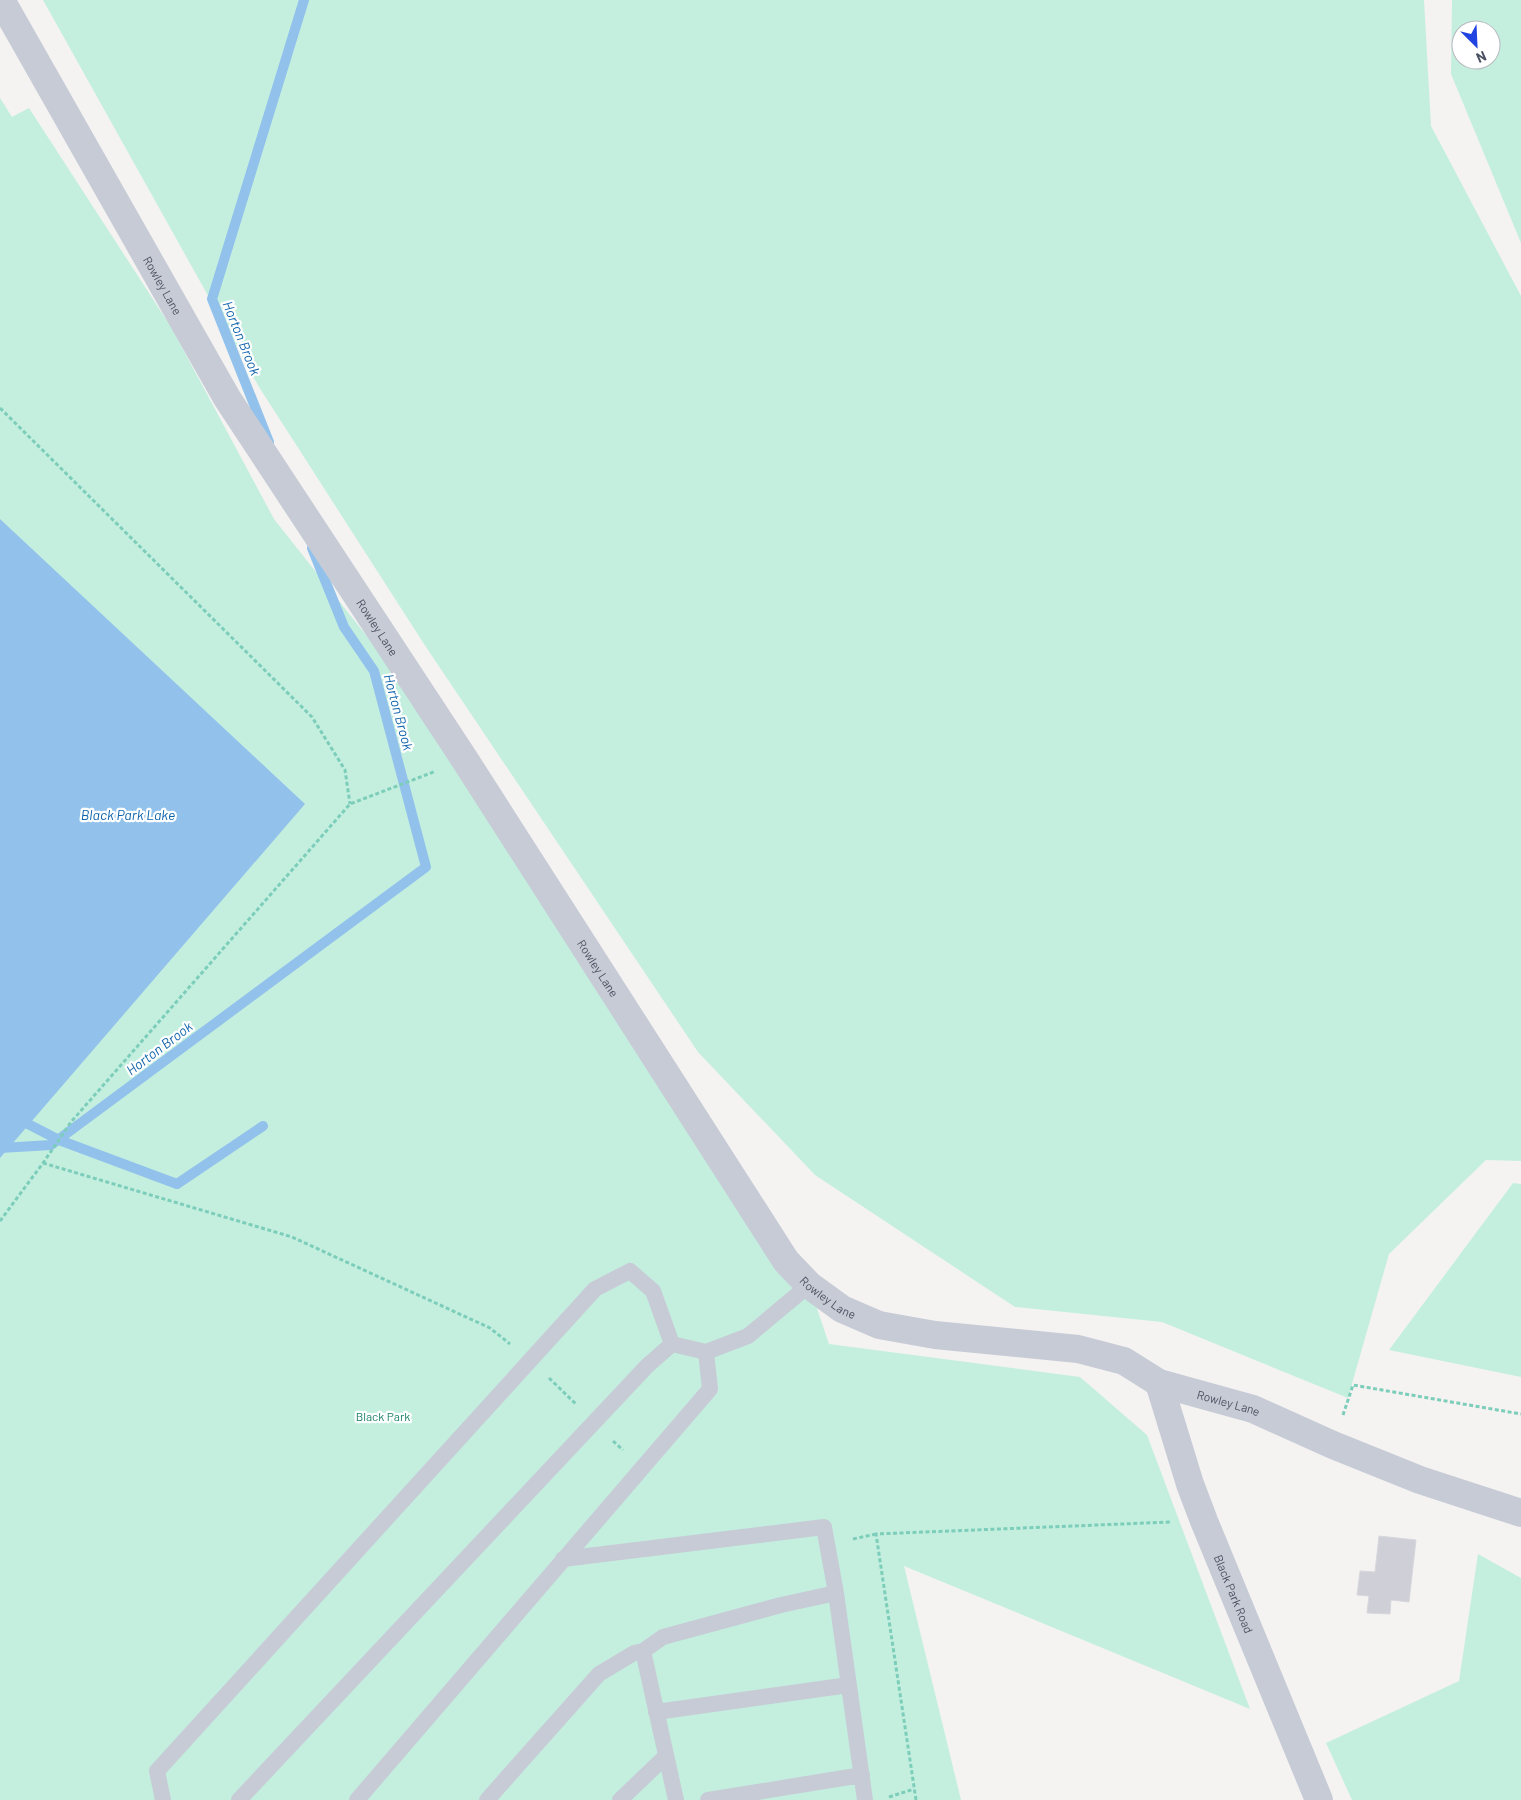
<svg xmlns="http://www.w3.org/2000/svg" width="1521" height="1800" viewBox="0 0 1521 1800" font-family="Barlow,sans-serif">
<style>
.green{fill:#c4efdf;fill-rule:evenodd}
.water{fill:#92c2eb}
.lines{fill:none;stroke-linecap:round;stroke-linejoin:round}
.stream{stroke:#92c2eb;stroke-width:10}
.building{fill:#cfd0d7;stroke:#d7d7dd}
.path{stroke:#7ccdb9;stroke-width:3;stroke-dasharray:4 2.5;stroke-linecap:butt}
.lane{stroke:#c7cbd6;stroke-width:16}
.street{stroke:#c7cbd6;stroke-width:28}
.labels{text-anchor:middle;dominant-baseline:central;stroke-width:4.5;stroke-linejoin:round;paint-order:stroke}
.street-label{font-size:12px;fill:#4a5060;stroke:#fff}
.park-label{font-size:12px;fill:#1a8168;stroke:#fff}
.water-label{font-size:14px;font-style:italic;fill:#1064ac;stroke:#fff}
</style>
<rect width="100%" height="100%" fill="#f4f3f2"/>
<!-- green -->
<path class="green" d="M43 0H1424L1431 126 1521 296V1161L1486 1160 1389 1254 1348 1398 1162 1322 1015 1307 815 1175 698 1052 424 644 259 387Z
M1452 0H1521V243L1451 74ZM1461 30H1491V60H1461Z
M0 98 12 117 29 108 171 327 274 519 465 760 809 1285 829 1344 1080 1377 1147 1435 1250 1709 904 1566 961 1800H0Z
M1513 1183 1521 1184V1377L1389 1350Z
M1478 1554 1521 1578V1800H1352L1326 1743 1459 1681Z"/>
<!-- water -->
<path class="water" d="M0 519 305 804 0 1158Z"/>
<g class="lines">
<!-- stream -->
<path class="stream" d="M269 442 212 299 304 0
M28 1124 59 1140 177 1184 263 1126
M0 1148 51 1145 426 867 374 671 344 627 312 548"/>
</g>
<!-- building -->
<path class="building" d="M1379 1536 1416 1540 1409 1602 1391 1600 1390 1614 1367 1613 1369 1596 1357 1595 1360 1571 1375 1572Z"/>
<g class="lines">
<!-- path -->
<path class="path" d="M0 408 312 717 345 770 350 804
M43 1163 292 1237 490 1328 510 1344
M0 1221 43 1163 71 1122 350 804 436 771
M549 1378 577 1405
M1343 1415 1353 1385 1521 1414
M613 1441 623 1450
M853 1539 876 1534
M889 1797 914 1789
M916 1800 876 1534 1171 1522"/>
<!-- lane -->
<path class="lane" d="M563 1559 824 1527 836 1593 865 1800
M643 1651 676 1800
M656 1712 849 1685
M163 1800 157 1771 595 1289 630 1271 653 1291 672 1344
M239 1800 647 1366 672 1344 706 1352 748 1336 809 1285
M357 1800 710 1389 706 1352
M487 1800 599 1674 634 1653 643 1651 663 1637 781 1605 836 1593
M620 1800 666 1756
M708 1800 862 1775"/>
<!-- street -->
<g class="street">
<path id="s1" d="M1 0 227 398 465 760 786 1261 809 1285 842 1309 879 1325 935 1335 1078 1349 1124 1361 1159 1383 1253 1409 1333 1445 1420 1480 1521 1513"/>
<path id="s2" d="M1159 1383 1190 1484 1204 1521 1319 1800"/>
</g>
</g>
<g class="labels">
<!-- street labels -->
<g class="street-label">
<text stroke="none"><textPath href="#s1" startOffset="328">Rowley Lane</textPath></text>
<text stroke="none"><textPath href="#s1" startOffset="732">Rowley Lane</textPath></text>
<text stroke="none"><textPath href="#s1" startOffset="1138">Rowley Lane</textPath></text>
<text stroke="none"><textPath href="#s1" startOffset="1542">Rowley Lane</textPath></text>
<text stroke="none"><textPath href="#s1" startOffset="1962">Rowley Lane</textPath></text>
<text stroke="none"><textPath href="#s2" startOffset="224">Black Park Road</textPath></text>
</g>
<!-- park labels -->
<g class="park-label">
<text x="383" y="1416">Black Park</text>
</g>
<!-- water labels -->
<g class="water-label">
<text transform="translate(242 338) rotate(68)">Horton Brook</text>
<text transform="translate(399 712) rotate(75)">Horton Brook</text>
<text x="128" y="814">Black Park Lake</text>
<text transform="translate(159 1048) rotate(-37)">Horton Brook</text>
</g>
</g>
<!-- north arrow -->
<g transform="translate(1476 45) rotate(156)"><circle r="24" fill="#ffffff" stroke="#b7b9bf"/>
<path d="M0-4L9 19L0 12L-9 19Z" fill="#2043e1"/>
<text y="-8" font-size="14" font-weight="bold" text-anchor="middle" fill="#4a5060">N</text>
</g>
</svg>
